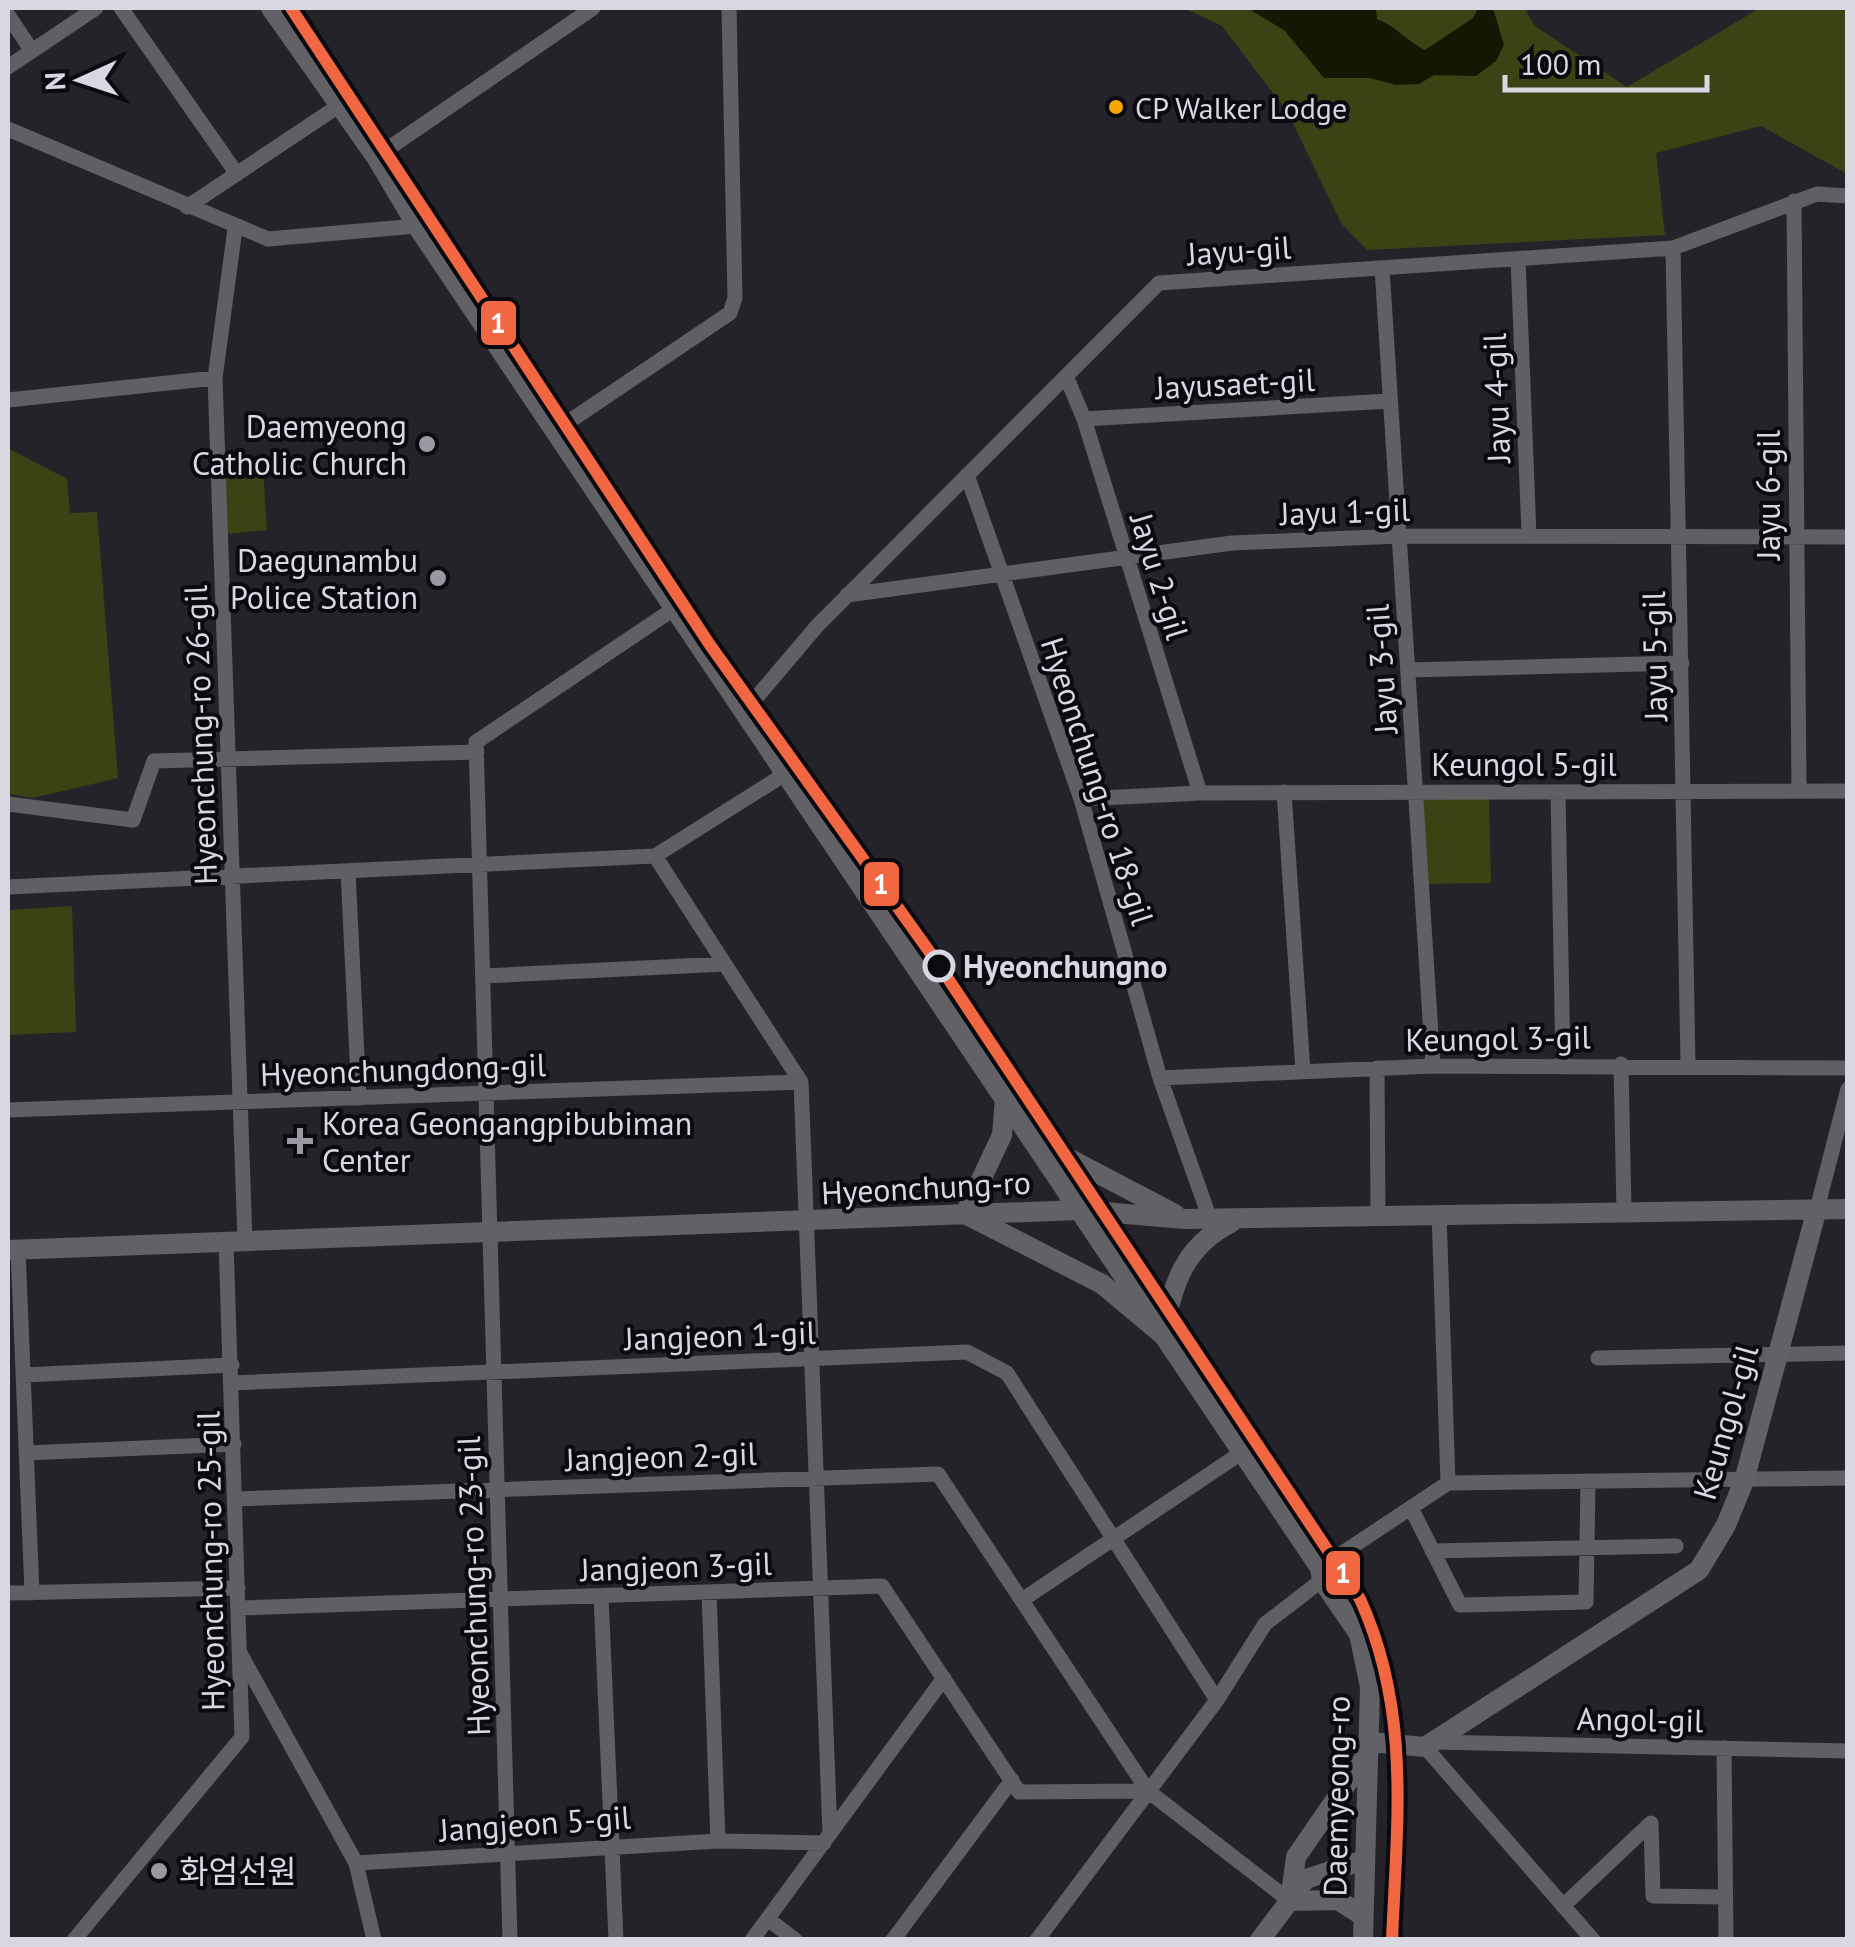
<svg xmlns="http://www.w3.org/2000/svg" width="1855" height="1947" viewBox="0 0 1855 1947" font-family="'PT Sans','Noto Sans KR',sans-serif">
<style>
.green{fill:#3d4214}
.water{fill:#151604}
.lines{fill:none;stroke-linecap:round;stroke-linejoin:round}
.minor{stroke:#605f63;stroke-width:15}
.major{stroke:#616166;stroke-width:20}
.metro-1-casing{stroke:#0b0a10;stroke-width:20}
.metro-1{stroke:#f16742;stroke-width:12}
.bus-dot{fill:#f7a600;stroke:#0b0a10;stroke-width:4}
.poi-dot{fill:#9999a2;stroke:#0b0a10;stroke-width:4}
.stop-dot{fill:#0b0a10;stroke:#d8d8e2;stroke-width:5}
.labels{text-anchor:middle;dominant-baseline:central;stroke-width:8;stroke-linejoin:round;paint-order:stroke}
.bus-label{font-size:30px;fill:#d8d8e2;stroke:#0b0a10;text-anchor:start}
.street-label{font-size:32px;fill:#d8d8e2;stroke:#0b0a10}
.poi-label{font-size:32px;fill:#d8d8e2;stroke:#0b0a10;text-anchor:end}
.stop-label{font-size:32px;font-weight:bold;fill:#d8d8e2;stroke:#0b0a10;text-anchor:start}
.line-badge{stroke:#0b0a10;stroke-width:4}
.badge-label{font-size:28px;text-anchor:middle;font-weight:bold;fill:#fff}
</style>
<rect width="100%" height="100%" fill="#24232a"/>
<!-- green -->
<path class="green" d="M1184 8H1524L1535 26 1627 87 1760 8H1847V174L1761 126 1656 153 1665 235 1367 250 1341 223 1288 113 1222 26Z
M8 448 67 479 70 513 97 512 118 778 33 798 8 794Z
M263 470 267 530 226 534 224 473Z
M1417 791 1489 798 1491 883 1423 884Z
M72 906 76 1032 8 1035V910Z"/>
<!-- water -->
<path class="water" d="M1247 8H1376L1377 19C1396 26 1406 41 1425 50L1473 18 1478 8H1493L1504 45 1496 61 1476 76 1434 75 1419 84 1396 85 1370 78H1324L1284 30Z"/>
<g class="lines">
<!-- minor -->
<path class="minor" d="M121 8 237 174
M8 15 32 51
M8 67 96 8
M8 129 268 239 417 226
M376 157 593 8
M1794 201 1799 789
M187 207 337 107
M235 229 215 378 245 1241
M1673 248 1688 1064
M1518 259 1529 535
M1382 268 1433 1066
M1066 376 1084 419 1200 793
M8 400 215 378
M1084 419 1389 401
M555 431 730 313 735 298 729 8
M967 475 1081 799 1160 1078 1210 1219
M847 595 1232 543 1400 536 1848 537
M1409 670 1682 663
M744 712 817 626 1159 283 1673 248 1817 194 1848 196
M1284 792 1303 1071
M1558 792 1563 1065
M1081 799 1200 793 1848 791
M8 804 133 820 154 761 477 752
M655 856 801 1082 830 1834
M348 871 359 1098
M8 887 655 856 785 774
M483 976 724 964
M1621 1064 1624 1211
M1377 1068 1378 1214
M1160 1078 1433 1066 1848 1068
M8 1110 801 1082
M1817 1209 1848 1089
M1439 1213 1448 1483
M18 1249 32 1593
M1598 1358 1848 1353
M24 1375 232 1365
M233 1383 967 1352 1007 1373 1217 1700
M27 1453 234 1444
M236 1499 938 1474 1148 1791 1290 1901
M1411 1508 1460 1605 1586 1602 1588 1483
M1432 1551 1676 1546
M1320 1568 1448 1483 1848 1478
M709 1592 718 1841
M8 1593 238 1588
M601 1596 616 1940
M1022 1600 1241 1453
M238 1608 882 1586 1019 1792 1148 1791
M241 1655 356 1863 374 1940
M1432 1742 1848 1751
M1425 1747 1593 1940
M1724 1748 1726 1940
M356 1863 718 1841 824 1843
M1563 1906 1651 1823 1653 1896 1725 1897
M768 1919 795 1940
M74 1940 242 1737 226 1242
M510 1940 476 742 675 608
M752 1940 944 1678
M893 1940 1012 1780
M1037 1940 1217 1700 1265 1624 1322 1580"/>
<!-- major -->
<path class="major" d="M271 8 376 157 417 226 1320 1568 1322 1580 1359 1634 1370 1687 1363 1940
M1005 1098 1002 1135 965 1214 1102 1284 1163 1335C1173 1284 1183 1247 1232 1222
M1036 1141 1175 1214
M8 1250 1080 1210 1185 1219 1848 1209
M1370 1742 1425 1747 1699 1570 1726 1525 1744 1481 1817 1209
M1290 1901 1296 1857 1369 1751
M1290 1901 1338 1900 1363 1916
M1260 1940 1306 1879 1364 1860"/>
<defs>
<path id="metro-1" d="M291 8 710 645 939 965 1360 1599C1411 1711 1397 1820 1392 1940"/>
</defs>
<!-- metro-1 casing -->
<use href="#metro-1" class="metro-1-casing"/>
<!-- metro-1 -->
<use href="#metro-1" class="metro-1"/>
</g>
<!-- markers -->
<circle class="bus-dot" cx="1116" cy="107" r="9"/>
<g class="poi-dot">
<circle cx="427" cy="444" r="10"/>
<circle cx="438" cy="578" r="10"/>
<path d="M295 1126h10v10h10v10h-10v10h-10v-10h-10v-10h10z"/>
<circle cx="159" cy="1871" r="10"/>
</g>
<circle class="stop-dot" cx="939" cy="966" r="14"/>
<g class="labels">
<!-- bus labels -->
<g class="bus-label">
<text x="1135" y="107">CP Walker Lodge</text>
</g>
<!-- street labels -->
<g class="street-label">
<text transform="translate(1239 250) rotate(-4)">Jayu-gil</text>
<text transform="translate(1235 383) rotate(-3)">Jayusaet-gil</text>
<text transform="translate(1496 398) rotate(-92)">Jayu 4-gil</text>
<text transform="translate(1768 495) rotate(-90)">Jayu 6-gil</text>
<text transform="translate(1345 511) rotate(-2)">Jayu 1-gil</text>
<text transform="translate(1160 576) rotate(73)">Jayu 2-gil</text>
<text transform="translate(1654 656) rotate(-91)">Jayu 5-gil</text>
<text transform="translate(1381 669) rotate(-94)">Jayu 3-gil</text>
<text transform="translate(200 735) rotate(-92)">Hyeonchung-ro 26-gil</text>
<text x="1524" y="764">Keungol 5-gil</text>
<text transform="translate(1098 781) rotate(72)">Hyeonchung-ro 18-gil</text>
<text transform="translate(1498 1038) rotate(-1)">Keungol 3-gil</text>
<text transform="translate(403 1069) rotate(-2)">Hyeonchungdong-gil</text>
<text transform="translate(926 1187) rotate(-3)">Hyeonchung-ro</text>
<text transform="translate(720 1335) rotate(-2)">Jangjeon 1-gil</text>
<text transform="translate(1725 1422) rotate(-74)">Keungol-gil</text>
<text transform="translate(661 1456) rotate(-2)">Jangjeon 2-gil</text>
<text transform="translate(210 1561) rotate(-91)">Hyeonchung-ro 25-gil</text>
<text transform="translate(676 1566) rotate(-2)">Jangjeon 3-gil</text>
<text transform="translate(473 1586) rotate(-92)">Hyeonchung-ro 23-gil</text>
<text transform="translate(1640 1719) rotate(1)">Angol-gil</text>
<text transform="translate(1336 1796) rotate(-89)">Daemyeong-ro</text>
<text transform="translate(535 1823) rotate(-4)">Jangjeon 5-gil</text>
</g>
<!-- poi labels -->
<g class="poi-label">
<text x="407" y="426">Daemyeong<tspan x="407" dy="37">Catholic Church</tspan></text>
<text x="418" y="560">Daegunambu<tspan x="418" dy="37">Police Station</tspan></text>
<text x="322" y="1123" text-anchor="start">Korea Geongangpibubiman<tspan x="322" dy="37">Center</tspan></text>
<text x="179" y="1871" text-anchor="start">화엄선원</text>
</g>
<!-- stop labels -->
<g class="stop-label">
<text x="963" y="966">Hyeonchungno</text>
</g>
</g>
<g class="line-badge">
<rect x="479" y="299" width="39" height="48" rx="10" fill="#f16742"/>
<rect x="862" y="860" width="39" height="48" rx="10" fill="#f16742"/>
<rect x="1324" y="1549" width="38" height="48" rx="10" fill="#f16742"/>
</g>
<g class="badge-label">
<text x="498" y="333">1</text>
<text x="881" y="894">1</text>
<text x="1343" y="1583">1</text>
</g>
<!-- border -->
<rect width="1855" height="1947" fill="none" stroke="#d8d8e2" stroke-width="20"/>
<!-- north arrow -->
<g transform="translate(80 80) rotate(267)" stroke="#0b0a10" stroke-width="8" paint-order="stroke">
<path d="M0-8L18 38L0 25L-18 38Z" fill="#d8d8e2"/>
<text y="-15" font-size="28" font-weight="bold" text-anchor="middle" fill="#d8d8e2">N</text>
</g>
<!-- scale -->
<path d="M1505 75v15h202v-15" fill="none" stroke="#d8d8e2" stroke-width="5"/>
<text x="1520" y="75" font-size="30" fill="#d8d8e2" stroke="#0b0a10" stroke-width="8" paint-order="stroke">100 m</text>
</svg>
